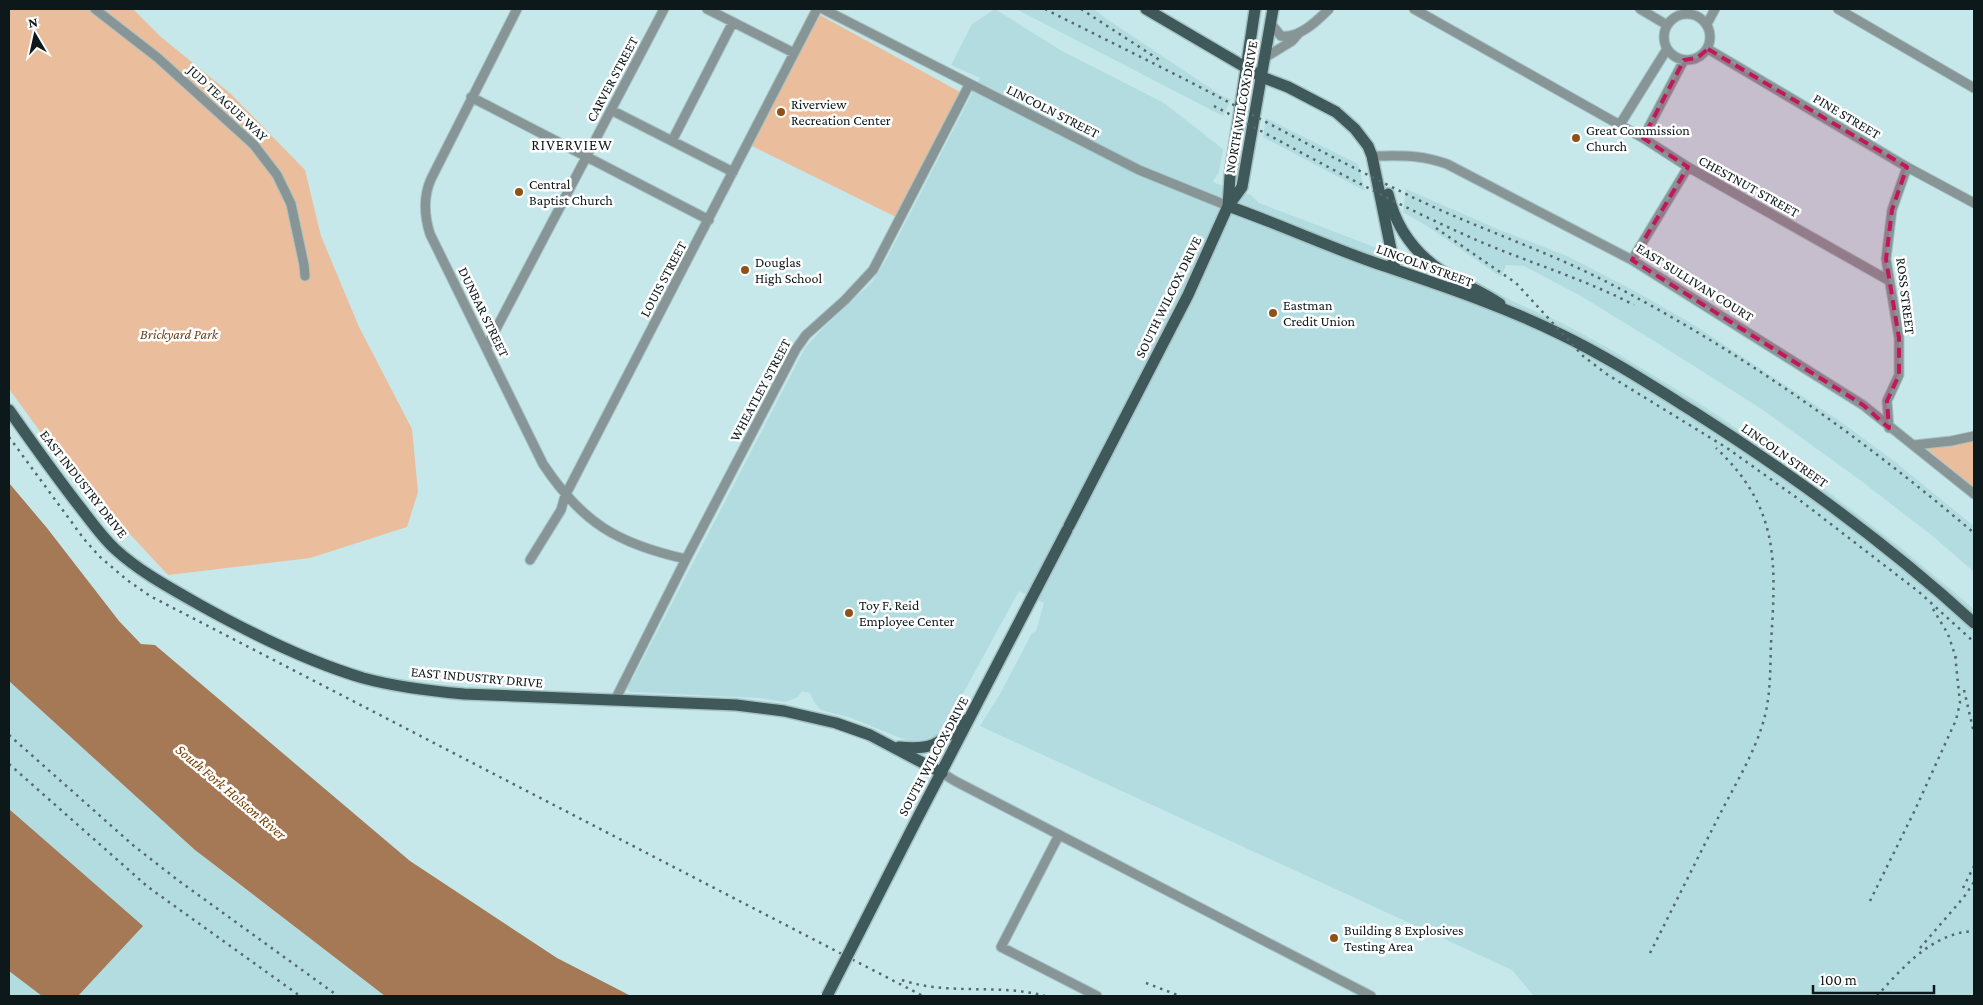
<svg xmlns="http://www.w3.org/2000/svg" width="1983" height="1005" viewBox="0 0 1983 1005" font-family="'Crimson Pro',serif">
<style>
.built{fill:#b2dcdf}
.green{fill:#eabd9c}
.water{fill:#a57956}
.lines{fill:none;stroke-linecap:round;stroke-linejoin:round}
.minor-casing{stroke:#a5c3c4;stroke-width:11}
.major-casing{stroke:#a5c3c4;stroke-width:14}
.minor{stroke:#889596;stroke-width:9}
.major{stroke:#3f5859;stroke-width:11}
.rail{stroke:#54696a;stroke-width:2.5;stroke-dasharray:2.5 5;stroke-linecap:butt}
.major-bridge-casing{stroke:#a5c3c4;stroke-width:14;stroke-linecap:butt}
.major-bridge{stroke:#3f5859;stroke-width:11}
.marked{fill:#c2185b;fill-opacity:0.2;stroke:#c2185b;stroke-width:4;stroke-dasharray:10 6;stroke-linejoin:round}
.poi-dot{fill:#8f5115;stroke:#fff;stroke-width:2}
.labels{text-anchor:middle;dominant-baseline:central;stroke-width:5;stroke-linejoin:round;paint-order:stroke}
.street-label{font-size:14px;fill:#0c1819;stroke:#fff}
.poi-label{font-size:14px;fill:#0c1819;stroke:#fff;text-anchor:start}
.park-label{font-size:14px;font-style:italic;fill:#6e4119;stroke:#fff}
.neighbourhood-label{font-size:15px;letter-spacing:1px;fill:#0c1819;stroke:#fff}
.water-label{font-size:15px;font-style:italic;fill:#773e00;stroke:#fff}
</style>
<rect width="100%" height="100%" fill="#c7e8ea"/>
<!-- built -->
<path class="built" d="M995 9 1062 51 1164 103 1223 149 1219 172 1213 181 1215 183 1251 195 1259 203 1427 267 1437 260 1512 301 1560 322 1610 349 1699 403 1814 481 1900 547 1974 609V996H1534L1512 970 980 726 1000 694 1032 633 1036 631 1044 603 1019 591 941 734 933 741 913 743 851 718 821 710 814 702 810 693 802 691 798 697 785 702 759 698 631 692 628 690 626 687 628 680H632L805 348 821 330 872 282 887 258 980 78 951 65 972 24Z
M1016 9H1094L1108 20 1222 96 1231 99 1223 116Z
M1266 118 1358 164 1365 191 1263 137Z
M1406 189 1500 230 1567 256 1633 290 1691 323 1837 419 1894 461 1974 526V572L1935 538 1860 480 1763 410 1667 349 1581 296 1524 266 1506 265 1501 277 1427 226 1403 212Z
M9 681 201 855 385 996H9Z"/>
<!-- green -->
<path class="green" d="M9 9H133L161 37 231 94 305 170 321 236 359 327 412 429 418 492 407 527 310 558 168 575 61 460 9 389Z
M820 15 960 92 896 217 750 145Z
M1974 436V488L1922 445Z"/>
<!-- water -->
<path class="water" d="M9 483 47 528 119 621 141 644 155 645 410 861 557 958 631 996H385L195 850 9 681Z
M9 809 143 926 78 996H42L9 971Z"/>
<g class="lines">
<defs>
<path id="minor" d="M95 9 158 58 254 145 277 175 291 204 304 265 305 276
M517 9 431 179C423 197 424 215 430 234L543 464C582 523 618 544 686 559
M707 9 794 53
M823 9 1139 170 1228 206
M1414 9 1643 138 1688 167 1888 280
M1640 9 1667 25
M1838 9 1974 88
M1664 37a23 23 0 1 1 46 0a23 23 0 1 1-46 0Z
M1271 24 1281 36C1299 39 1318 20 1329 9
M1707 24 1715 9
M1708 49 1907 167 1974 203
M1266 57 1292 41 1299 33
M471 97 709 220
M611 110 733 172
M1619 126 1667 49
M1643 138 1684 60
M672 141 733 22
M1372 156C1402 156 1419 154 1447 164L1632 260 1863 405 1974 494
M1632 260 1688 167
M486 348 664 9
M1889 428 1887 401 1899 375V338L1886 259 1892 210 1907 167
M1914 445 1951 441 1974 436
M530 560 561 510 565 496 817 9
M615 700 686 559 796 349 806 335 845 300 873 270 969 85
M942 773 955 781 1371 996
M1059 835 1001 947 1097 996"/>
<path id="major" d="M1146 9 1262 77 1288 87 1336 112 1355 129 1368 146 1372 156 1395 269
M1388 194C1396 228 1414 253 1443 272 1461 284 1482 291 1500 304
M1229 205 1242 187 1273 9
M1228 206C1276 223 1322 244 1370 261 1434 283 1499 304 1560 334 1606 356 1651 385 1694 412 1793 475 1888 544 1974 623
M9 410C33 444 57 478 83 511 93 524 103 538 115 549 140 572 170 588 200 605 252 634 306 661 363 678 396 687 430 691 464 694L736 705 784 711 836 723 870 735 942 773
M1069 526 1188 295 1228 206 1230 176 1255 9
M899 747C935 751 940 742 966 720
M859 933 916 821 1067 530"/>
</defs>
<!-- minor casing -->
<use href="#minor" class="minor-casing"/>
<!-- major casing -->
<use href="#major" class="major-casing"/>
<!-- minor -->
<use href="#minor" class="minor"/>
<!-- major -->
<use href="#major" class="major"/>
<!-- rail -->
<path class="rail" d="M1045 9C1102 38 1160 66 1217 96 1279 129 1341 162 1404 193 1468 225 1537 247 1601 279 1735 347 1860 436 1974 533
M1081 9 1161 61
M1214 106C1296 149 1378 196 1463 234 1519 260 1579 276 1634 305
M1436 228 1516 283 1583 356 1608 375 1727 448 1797 498 1919 592 1974 642
M9 437 84 539 99 556 127 580 150 596 923 996
M1933 609 1948 634 1957 661
M1964 690 1974 733
M9 735 134 846 179 881 338 996
M9 764 148 887 300 996
M1963 888 1974 866
M1870 901 1915 810 1956 720 1960 703 1955 654
M1920 948 1964 897 1974 882
M1650 953C1673 908 1695 863 1718 818 1733 788 1752 758 1762 726 1771 699 1770 671 1771 643 1776 563 1780 508 1716 448
M902 980C948 996 998 983 1045 996
M1146 983 1180 996
M1877 996C1903 967 1932 933 1974 931"/>
<defs>
<path id="major-bridge" d="M827 996 859 933"/>
</defs>
<!-- major-bridge casing -->
<use href="#major-bridge" class="major-bridge-casing"/>
<!-- major-bridge -->
<use href="#major-bridge" class="major-bridge"/>
</g>
<!-- marked area -->
<path class="marked" d="M1708 49 1907 167 1892 210 1886 259 1899 338V375L1887 401 1889 428 1863 405 1632 260 1688 167 1643 138 1684 60 1697 58Z"/>
<!-- markers -->
<g class="poi-dot">
<circle cx="781" cy="112" r="5"/>
<circle cx="1576" cy="138" r="5"/>
<circle cx="519" cy="192" r="5"/>
<circle cx="745" cy="270" r="5"/>
<circle cx="1273" cy="313" r="5"/>
<circle cx="849" cy="613" r="5"/>
<circle cx="1334" cy="938" r="5"/>
</g>
<g class="labels">
<!-- street labels -->
<g class="street-label">
<text transform="translate(612 79) rotate(-62)">CARVER STREET</text>
<text transform="translate(228 103) rotate(43)">JUD TEAGUE WAY</text>
<text transform="translate(1241 107) rotate(-80)">NORTH WILCOX DRIVE</text>
<text transform="translate(1053 111) rotate(27)">LINCOLN STREET</text>
<text transform="translate(1847 116) rotate(31)">PINE STREET</text>
<text transform="translate(1749 186) rotate(29)">CHESTNUT STREET</text>
<text transform="translate(1425 265) rotate(20)">LINCOLN STREET</text>
<text transform="translate(663 279) rotate(-62)">LOUIS STREET</text>
<text transform="translate(1695 282) rotate(32)">EAST SULLIVAN COURT</text>
<text transform="translate(1906 296) rotate(83)">ROSS STREET</text>
<text transform="translate(1168 297) rotate(-64)">SOUTH WILCOX DRIVE</text>
<text transform="translate(484 312) rotate(64)">DUNBAR STREET</text>
<text transform="translate(760 390) rotate(-62)">WHEATLEY STREET</text>
<text transform="translate(1785 455) rotate(35)">LINCOLN STREET</text>
<text transform="translate(84 484) rotate(52)">EAST INDUSTRY DRIVE</text>
<text transform="translate(477 677) rotate(5)">EAST INDUSTRY DRIVE</text>
<text transform="translate(933 756) rotate(-62)">SOUTH WILCOX DRIVE</text>
</g>
<!-- poi labels -->
<g class="poi-label">
<text x="791" y="104">Riverview<tspan x="791" dy="16">Recreation Center</tspan></text>
<text x="1586" y="130">Great Commission<tspan x="1586" dy="16">Church</tspan></text>
<text x="529" y="184">Central<tspan x="529" dy="16">Baptist Church</tspan></text>
<text x="755" y="262">Douglas<tspan x="755" dy="16">High School</tspan></text>
<text x="1283" y="305">Eastman<tspan x="1283" dy="16">Credit Union</tspan></text>
<text x="859" y="605">Toy F. Reid<tspan x="859" dy="16">Employee Center</tspan></text>
<text x="1344" y="930">Building 8 Explosives<tspan x="1344" dy="16">Testing Area</tspan></text>
</g>
<!-- park labels -->
<g class="park-label">
<text x="179" y="334">Brickyard Park</text>
</g>
<!-- neighbourhood labels -->
<g class="neighbourhood-label">
<text x="572" y="145">RIVERVIEW</text>
</g>
<!-- water labels -->
<g class="water-label">
<text transform="translate(231 792) rotate(40)">South Fork Holston River</text>
</g>
</g>
<!-- border -->
<rect width="1983" height="1005" fill="none" stroke="#0c1819" stroke-width="20"/>
<!-- north arrow -->
<g transform="translate(35 35) rotate(351)" stroke="#ffffff" stroke-width="4" paint-order="stroke">
<path d="M0-4L9 19L0 12L-9 19Z" fill="#0c1819"/>
<text y="-8" font-size="14" font-weight="bold" text-anchor="middle" fill="#0c1819">N</text>
</g>
<!-- scale -->
<path d="M1813 985v8h121v-8" fill="none" stroke="#0c1819" stroke-width="2.5"/>
<text x="1820" y="985" font-size="15" fill="#0c1819" stroke="#ffffff" stroke-width="4" paint-order="stroke">100 m</text>
</svg>
